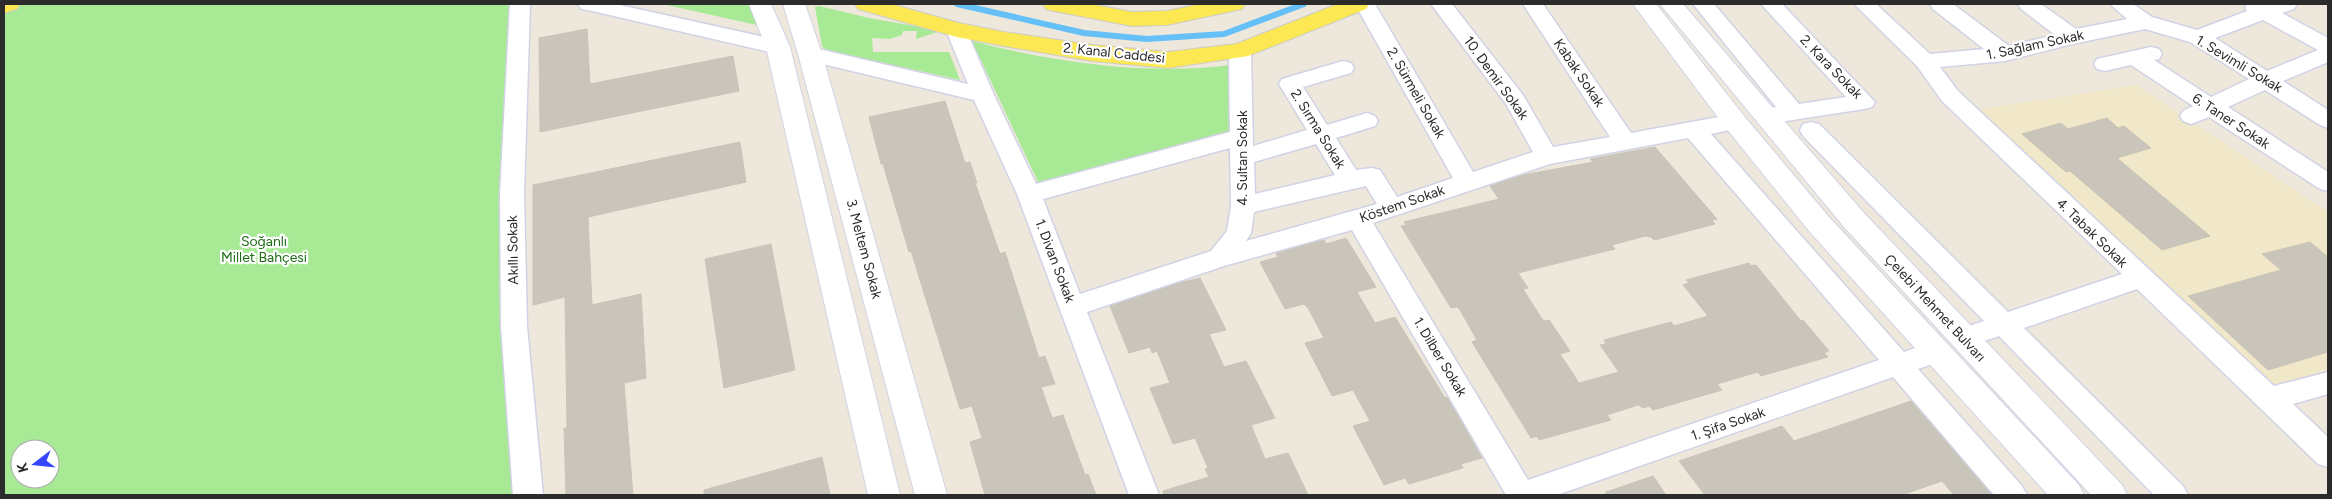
<svg xmlns="http://www.w3.org/2000/svg" width="2332" height="499" viewBox="0 0 2332 499" font-family="Figtree,sans-serif">
<style>
.education{fill:#f1e8ca}
.green{fill:#a7e994;fill-rule:evenodd}
.lines{fill:none;stroke-linecap:round;stroke-linejoin:round}
.stream{stroke:#66c0f8;stroke-width:6}
.building{fill:#c9c5bb;stroke:#c9c4b5}
.minor-casing{stroke:#d1d2e5;stroke-width:3}
.tertiary-casing{stroke:#d1d2e5;stroke-width:2}
.secondary-casing{stroke:#d1d2e5;stroke-width:2}
.primary-casing{stroke:#ccc;stroke-width:2}
.minor{fill:#fff;fill-rule:evenodd}
.tertiary{fill:#fff;fill-rule:evenodd}
.secondary{fill:#fff;fill-rule:evenodd}
.primary{fill:#fbe853;fill-rule:evenodd}
.labels{text-anchor:middle;dominant-baseline:central;stroke-width:4.5;stroke-linejoin:round;paint-order:stroke}
.street-label{font-size:14px;fill:#2b2b2b;stroke:#fff}
.park-label{font-size:14px;fill:#1d6e14;stroke:#fff}
</style>
<rect width="100%" height="100%" fill="#eee8dc"/>
<!-- education -->
<path class="education" d="M2136 85 2328 212V371L2269 389 1975 110Z"/>
<!-- green -->
<path class="green" d="M21 4H514L507 153 524 495H4V11ZM20 449H50V479H20Z
M662 4H749L758 24 757 25Z
M819 6 869 18 937 30V32L916 39 917 31H903L902 35 890 39 872 38 873 52H949L960 80 826 50 822 46 815 7Z
M972 41C1052 62 1148 76 1230 65L1232 132 1039 184Z"/>
<g class="lines">
<!-- stream -->
<path class="stream" d="M957 4 1084 33 1147 39 1224 34 1304 4"/>
</g>
<!-- building -->
<path class="building" d="M587 29 590 84 733 56 739 91 540 132 539 38Z
M945 101 965 163 970 162 977 183H975L1000 254 1005 252 1039 358 1045 356 1055 384 1041 387 1052 418 1063 415 1085 475 1088 474 1096 495H985L970 442 982 438 972 406 960 409 911 251 909 252 883 164H881L869 117Z
M2107 118 2118 128 2124 126 2151 148 2117 158 2210 236 2162 250 2070 171 2066 172 2022 134 2061 123 2068 129Z
M740 142 746 182 588 217 592 305 641 294 646 378 624 383 633 495H566L564 428H567L565 297 533 305V185Z
M1655 147 1717 219 1712 220 1715 224 1654 240 1651 237 1645 236 1612 245 1615 249 1518 273 1528 288 1523 289 1542 319 1545 321 1549 320 1570 351 1560 354 1579 383 1619 372 1600 345 1606 344 1604 340 1671 322 1674 326 1708 316 1683 285 1689 283 1686 280 1749 263 1751 266 1756 265 1801 321 1803 320 1829 351 1824 353 1828 357 1761 376 1758 372 1717 384 1722 390 1653 410 1649 406 1644 408 1638 405 1607 415 1611 420 1539 440 1537 436 1531 438 1472 342 1477 340 1460 310 1457 307 1451 308 1401 226 1406 225 1404 222 1499 199 1490 186 1523 175 1593 162 1590 159Z
M1346 238 1376 287 1357 292 1375 323 1395 317 1445 398 1447 397 1482 458 1461 464 1463 468 1409 484 1405 478 1384 485 1353 426 1370 421 1353 390 1332 396 1305 343 1324 338 1308 308 1304 304 1285 309 1260 262 1278 257 1276 253 1324 240 1326 244Z
M2310 242 2328 257V352L2268 370 2188 296 2281 270 2262 254Z
M771 244 795 370 724 388 705 259Z
M1200 278 1226 330 1209 334 1224 367 1246 361 1275 418 1251 425 1265 459 1288 453 1308 495H1164L1163 491 1209 477 1205 469 1208 468 1195 438 1173 444 1150 388 1170 383 1157 351 1152 353 1150 347 1129 353 1110 306 1179 283Z
M1911 401 1992 495H1954L1942 481 1902 495H1705L1679 461 1782 426 1794 441Z
M822 457 830 495H704V490Z
M1653 476 1666 495H1606V492Z"/>
<g class="lines">
<defs>
<path id="minor" d="M510 4H530L524 194 527 326 543 495H513L501 326 500 194Z
M578 4H615L778 40 786 42 789 47 786 52 778 54 588 10 581 9Z
M1355 4H1375L1473 172 1533 152 1506 104 1431 4H1452L1523 95 1553 147 1610 137 1523 4H1543L1631 133 1735 114 1743 117 1746 122 1743 127 1711 134 1904 352 1935 341 1944 344 1948 352 1944 360 1918 369 2022 486 2027 495H1994L1893 377 1557 495H1506L1352 230 1224 266 1087 312 1159 495H1129L1017 194 974 100 810 61 802 59 799 54 802 49 810 47 968 84 946 30 950 25 957 23 964 25 994 95 1036 184 1230 132 1229 51 1232 46 1240 44 1248 46 1251 51 1253 146 1307 130 1279 84 1282 79 1343 61 1351 63 1354 68 1351 73 1303 87 1327 125 1367 113 1375 116 1378 121 1375 126 1336 138 1356 170 1372 168 1380 170 1397 197 1453 178ZM1688 138 1879 360 1528 480 1373 223 1550 164ZM1316 144 1335 175 1255 194 1254 162ZM1230 148 1231 206 1227 231 1211 251 1080 294 1043 199ZM1366 186 1377 204 1246 241 1251 233 1254 212Z
M1693 4H1714L1799 104 1846 97 1761 4H1782L1875 102 1872 107 1864 109 1766 124 1758 121 1755 116 1758 111 1776 107Z
M1854 4H1876L1930 54 1984 49 1933 9 1930 4H1953L2009 46 2055 35 2021 9 2018 4H2041L2076 29 2127 19 2110 4H2133L2152 17 2197 30 2247 11 2245 7 2247 4H2297L2294 9 2282 13 2328 38V62L2283 81 2328 110V128L2320 125 2265 90 2228 107 2328 172V191L2320 189 2209 117 2191 124 2183 121 2180 116 2183 111 2193 106 2131 65 2105 71 2097 69 2094 64 2097 59 2151 47 2159 49 2162 54 2159 59 2154 60 2211 97 2249 79 2190 42 2145 29 2072 44 2005 61 1940 67 1958 91 2274 386 2328 372V394L2293 404 2328 437V467L2318 464 2137 289 2024 328 2183 486 2188 495H2154L1999 336 1963 348 1954 345 1950 338 1954 331 1984 321 1803 136 1800 130 1803 124 1811 122 1819 124 2008 312 2122 274 1942 101 1917 66ZM2263 20 2318 50 2267 71 2215 38Z"/>
<path id="tertiary" d="M749 4H771L790 47 900 495H868L766 47Z
M783 4H805L822 54 947 495H915L798 54Z"/>
<path id="secondary" d="M1633 4H1656L1744 116 1829 217 2079 485 2084 495H2048L1809 231 1726 128Z
M1660 4H1683L1864 213 2122 485 2127 495H2091L1844 227Z"/>
<path id="primary" d="M4 4H20L17 9 4 13Z
M855 4H891L959 23 1004 32 1092 45 1168 52 1236 44 1338 4H1369L1366 9 1248 56 1168 68 1092 61 1004 46 957 37 858 9Z
M1043 4H1090L1132 12 1167 11 1201 4H1245L1242 9 1167 25 1132 26 1054 11 1046 9Z"/>
</defs>
<!-- minor casing -->
<use href="#minor" class="minor-casing"/>
<!-- tertiary casing -->
<use href="#tertiary" class="tertiary-casing"/>
<!-- secondary casing -->
<use href="#secondary" class="secondary-casing"/>
<!-- primary casing -->
<use href="#primary" class="primary-casing"/>
<!-- minor -->
<use href="#minor" class="minor"/>
<!-- tertiary -->
<use href="#tertiary" class="tertiary"/>
<!-- secondary -->
<use href="#secondary" class="secondary"/>
<!-- primary -->
<use href="#primary" class="primary"/>
</g>
<g class="labels">
<!-- street labels -->
<g class="street-label">
<text transform="translate(2035 45) rotate(-12)">1. Sağlam Sokak</text>
<text transform="translate(1114 53) rotate(6)">2. Kanal Caddesi</text>
<text transform="translate(2239 64) rotate(31)">1. Sevimli Sokak</text>
<text transform="translate(1831 67) rotate(46)">2. Kara Sokak</text>
<text transform="translate(1579 73) rotate(56)">Kabak Sokak</text>
<text transform="translate(1496 78) rotate(54)">10. Demir Sokak</text>
<text transform="translate(1416 93) rotate(60)">2. Sürmeli Sokak</text>
<text transform="translate(2231 121) rotate(33)">6. Taner Sokak</text>
<text transform="translate(1318 129) rotate(58)">2. Sırma Sokak</text>
<text transform="translate(1242 158) rotate(-90)">4. Sultan Sokak</text>
<text transform="translate(1402 204) rotate(-19)">Köstem Sokak</text>
<text transform="translate(2092 233) rotate(44)">4. Tabak Sokak</text>
<text transform="translate(864 249) rotate(75)">3. Meltem Sokak</text>
<text transform="translate(513 250) rotate(-91)">Akıllı Sokak</text>
<text transform="translate(1055 261) rotate(69)">1. Divan Sokak</text>
<text transform="translate(1935 308) rotate(47)">Çelebi Mehmet Bulvarı</text>
<text transform="translate(1440 357) rotate(59)">1. Dilber Sokak</text>
<text transform="translate(1728 424) rotate(-19)">1. Şifa Sokak</text>
</g>
<!-- park labels -->
<g class="park-label">
<text x="264" y="241">Soğanlı<tspan x="264" dy="16">Millet Bahçesi</tspan></text>
</g>
</g>
<!-- border -->
<rect width="2332" height="499" fill="none" stroke="#2b2b2b" stroke-width="10"/>
<!-- north arrow -->
<g transform="translate(35 464) rotate(254)"><circle r="24" fill="#ffffff" stroke="#aaaaaa"/>
<path d="M0-4L9 19L0 12L-9 19Z" fill="#3745ff"/>
<text y="-8" font-size="14" font-weight="bold" text-anchor="middle" fill="#2b2b2b">K</text>
</g>
</svg>
